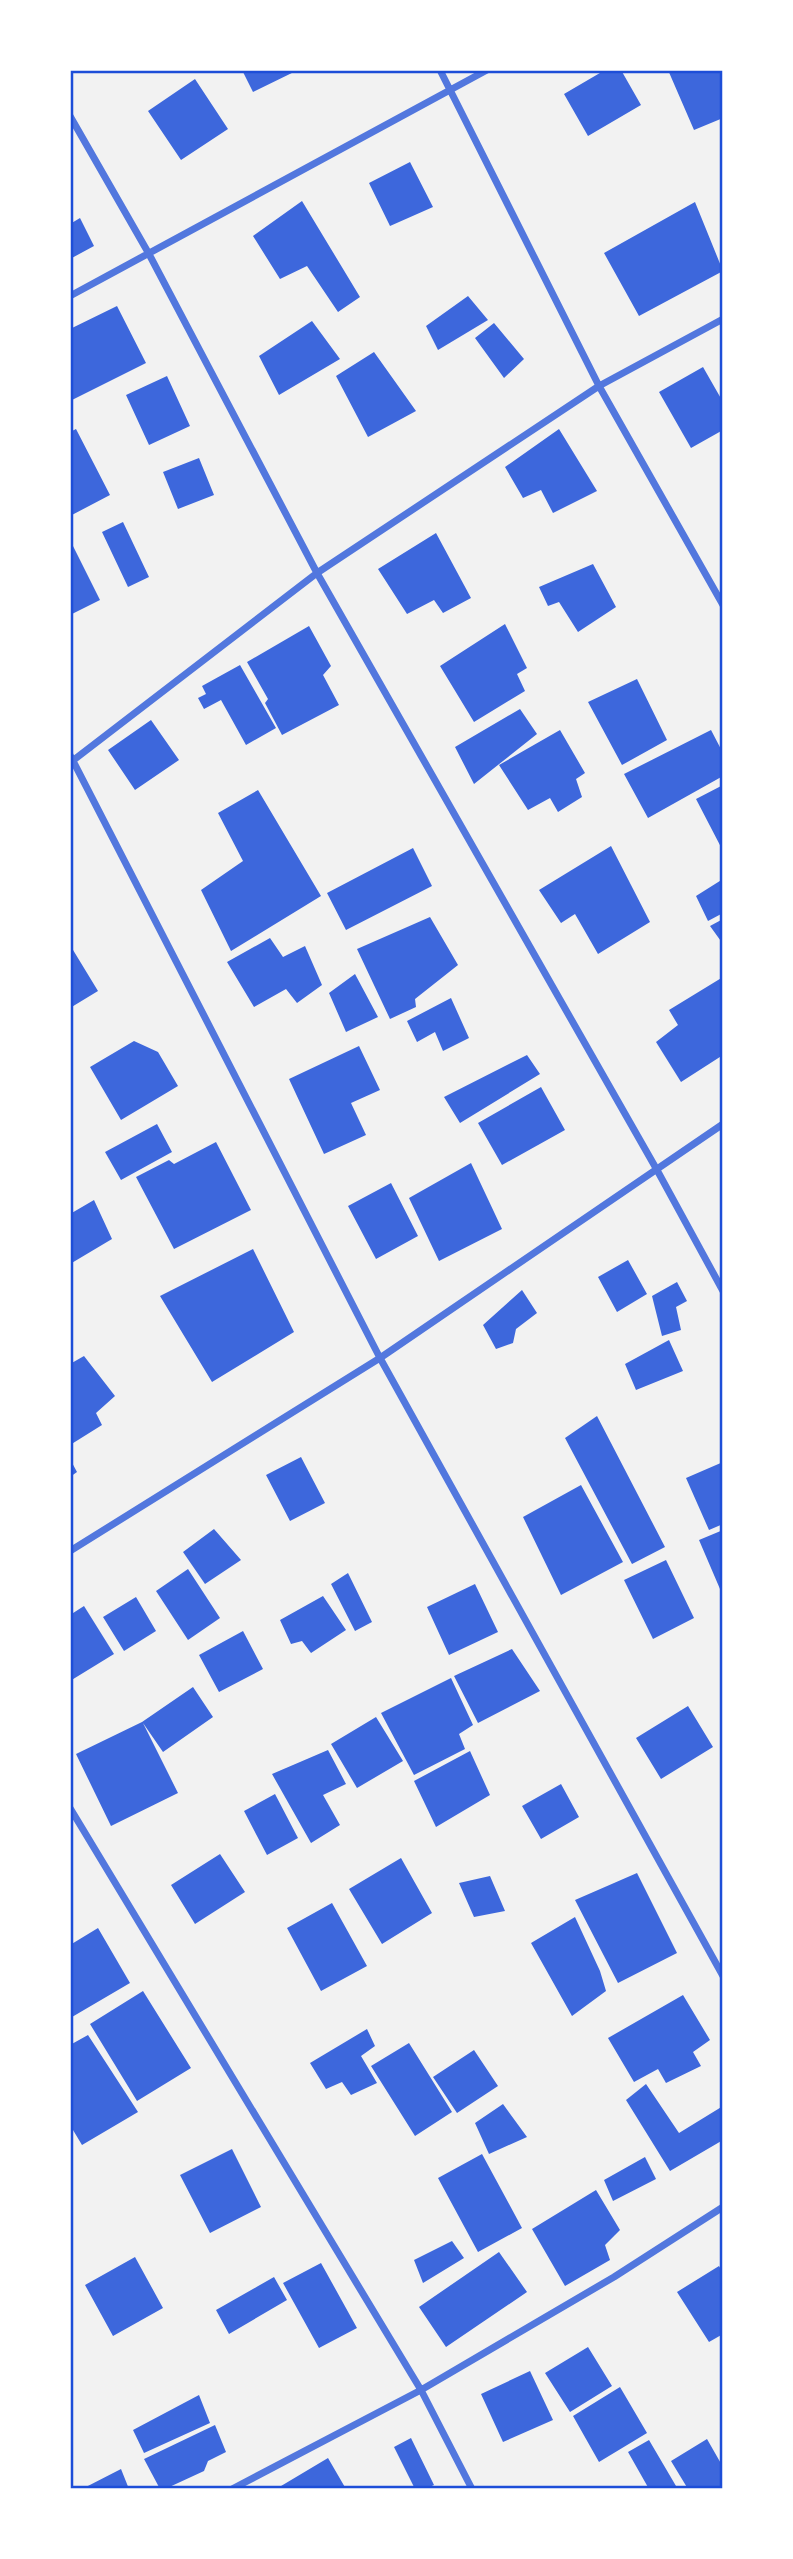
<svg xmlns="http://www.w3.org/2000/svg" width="793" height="2559" viewBox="0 0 793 2559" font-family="'PT Sans Narrow',sans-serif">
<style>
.building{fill:#3d67dc}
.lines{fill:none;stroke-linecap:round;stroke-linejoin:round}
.minor{stroke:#5277de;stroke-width:7}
.neatline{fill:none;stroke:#1d4ed8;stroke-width:2.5}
</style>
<rect width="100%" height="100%" fill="#f2f2f2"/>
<!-- building -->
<path class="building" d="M242 70H298L253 92Z
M605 70H621L641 105 588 136 564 94Z
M668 70H723V118L694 130Z
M195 79 228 129 181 160 148 111Z
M410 162 433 207 390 226 369 183Z
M302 201 360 297 338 312 307 266 280 279 253 236Z
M695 202 723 271 639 316 604 253Z
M80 218 94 246 70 259V224Z
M468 296 488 320 438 350 426 326Z
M117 306 146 363 70 401V329Z
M312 321 340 359 279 395 259 356Z
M494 323 524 359 504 378 475 338Z
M374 352 416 411 368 437 336 376Z
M703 367 723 402V430L691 448 659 392Z
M167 376 190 426 149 445 126 395Z
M76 429 110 495 70 516V432Z
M559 429 597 491 553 513 541 490 523 498 505 467Z
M199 458 214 495 178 509 163 472Z
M123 522 149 577 128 587 102 532Z
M436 533 471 598 443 613 434 600 407 614 378 569Z
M70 540 100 600 70 615Z
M593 564 616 607 578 632 559 602 548 606 539 587Z
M505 624 527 668 517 674 525 691 474 722 440 666Z
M309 626 331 666 323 675 339 705 282 735 265 703 268 699 247 662Z
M240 665 276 728 246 745 221 700 204 709 198 698 206 694 202 686Z
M637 679 667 740 622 765 588 702Z
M520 709 537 734 474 784 455 747Z
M151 720 179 760 135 790 108 750Z
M560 730 585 773 576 779 582 797 558 812 550 798 528 810 499 765Z
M711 730 723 753V776L648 818 624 774Z
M723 785V851L696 799Z
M258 790 321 896 231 951 201 890 243 861 218 813Z
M611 846 650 922 598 954 575 914 561 923 539 890Z
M413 848 432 886 346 930 327 893Z
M723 879V913L708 921 696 896Z
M430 917 458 965 415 999 416 1007 390 1019 357 949Z
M723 919V944L710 926Z
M270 938 283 957 305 946 322 985 297 1003 286 989 254 1007 227 962Z
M70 945 98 991 70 1008Z
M355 974 378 1017 346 1032 329 993Z
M723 977V1055L681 1082 656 1042 678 1025 669 1010Z
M451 998 469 1038 443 1051 435 1032 417 1042 407 1021Z
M134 1041 158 1052 178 1086 121 1120 90 1067Z
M359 1046 380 1090 351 1103 366 1135 324 1154 289 1079Z
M527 1055 540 1074 460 1123 444 1097Z
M541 1087 565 1130 502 1165 478 1123Z
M157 1124 172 1152 121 1180 105 1152Z
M216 1142 251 1210 174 1249 136 1177 169 1160 174 1164Z
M471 1163 502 1229 439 1261 409 1198Z
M391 1183 418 1236 376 1259 348 1206Z
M94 1200 112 1239 70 1264V1214Z
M253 1249 294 1332 212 1382 160 1296Z
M628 1260 647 1294 617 1312 598 1277Z
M677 1282 687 1301 676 1307 681 1330 662 1336 652 1296Z
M522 1290 537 1313 516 1329 513 1343 496 1349 483 1325Z
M669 1340 683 1371 636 1390 625 1364Z
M84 1356 115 1396 96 1413 102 1425 70 1445V1364Z
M597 1416 665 1547 632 1564 565 1438Z
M301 1457 325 1503 290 1521 266 1475Z
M70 1459 77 1472 70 1477Z
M723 1462V1524L709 1530 686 1478Z
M581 1485 623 1562 561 1595 523 1517Z
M214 1529 241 1560 205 1584 183 1552Z
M723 1530V1596L699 1540Z
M666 1560 694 1618 653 1639 624 1580Z
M188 1569 220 1618 188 1640 156 1591Z
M348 1573 372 1622 355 1631 331 1584Z
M475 1584 498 1632 449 1655 427 1607Z
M323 1596 346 1630 311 1653 302 1641 291 1644 280 1620Z
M136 1597 156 1631 124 1651 103 1617Z
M84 1606 114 1654 70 1681V1615Z
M243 1631 263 1669 219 1692 199 1655Z
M512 1649 540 1691 478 1723 454 1676Z
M451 1678 473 1725 459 1734 465 1749 414 1775 381 1713Z
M193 1687 213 1717 163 1752 143 1723 178 1793 111 1826 76 1754 142 1722Z
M688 1706 713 1747 661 1779 636 1738Z
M376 1717 403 1761 357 1788 331 1744Z
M328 1750 346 1784 323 1795 340 1825 311 1843 272 1774Z
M470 1751 490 1795 436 1827 414 1781Z
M561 1784 579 1817 541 1839 522 1806Z
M275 1794 298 1838 267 1855 244 1811Z
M220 1854 245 1892 195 1924 171 1885Z
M401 1858 432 1913 382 1944 349 1889Z
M637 1873 677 1953 618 1983 575 1900Z
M490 1876 505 1911 474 1917 459 1883Z
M332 1903 367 1966 321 1991 287 1928Z
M575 1917 600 1971 606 1991 572 2016 531 1943Z
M98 1928 130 1983 72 2017 70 2013V1945Z
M143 1991 191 2068 137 2101 90 2024Z
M683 1995 710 2040 693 2052 701 2066 666 2083 658 2069 634 2082 608 2038Z
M367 2029 375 2046 361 2056 377 2083 351 2095 342 2082 326 2089 310 2063Z
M88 2035 138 2112 82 2145 70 2125V2045Z
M409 2043 452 2112 415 2136 371 2066Z
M474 2050 498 2086 457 2113 433 2077Z
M646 2084 679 2133 723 2106V2140L670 2171 626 2100Z
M503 2104 527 2137 489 2154 475 2123Z
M232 2149 261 2207 210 2233 180 2175Z
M482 2154 522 2228 478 2252 438 2178Z
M645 2157 656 2179 613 2201 604 2180Z
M596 2190 620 2230 605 2245 610 2260 565 2286 532 2229Z
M452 2241 464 2258 423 2283 414 2260Z
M499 2252 527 2292 446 2347 419 2307Z
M135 2257 163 2308 113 2336 85 2285Z
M321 2263 357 2328 319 2348 283 2283Z
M719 2266 723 2273V2334L709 2342 677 2292Z
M274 2277 287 2300 229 2334 216 2310Z
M588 2347 612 2386 570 2412 545 2373Z
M530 2371 553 2420 503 2442 481 2394Z
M620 2387 647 2433 599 2462 573 2416Z
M199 2395 210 2423 144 2453 133 2430Z
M215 2425 226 2452 208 2461 204 2471 165 2489H160L144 2459Z
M411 2438 434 2485 425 2489H415L394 2447Z
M707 2439 723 2467V2489H688L671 2461Z
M649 2440 676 2486 672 2489H649L628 2452Z
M328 2458 346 2489H276Z
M121 2469 129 2489H82Z"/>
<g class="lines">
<!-- minor -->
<path class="minor" d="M440 70 599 386 723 605
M70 116 149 254 317 573 657 1170 723 1291
M70 296 487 70
M70 755 380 1358 723 1976
M71 762 317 573 599 386 723 319
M70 1551 380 1358 723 1124
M70 1808 421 2390 472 2489
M232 2489 421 2390 614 2277 723 2207"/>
</g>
<!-- border -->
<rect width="793" height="2559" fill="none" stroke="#ffffff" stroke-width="144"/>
<rect x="72" y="72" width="649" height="2415" class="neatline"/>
</svg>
